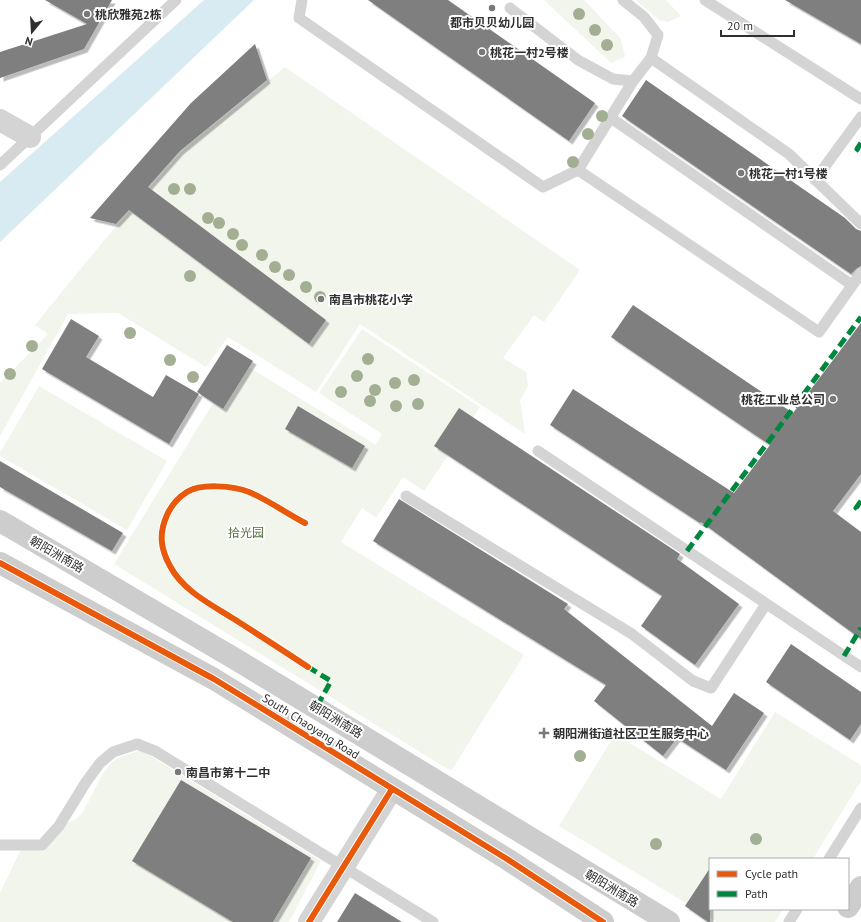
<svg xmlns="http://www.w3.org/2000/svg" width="861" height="922" viewBox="0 0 861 922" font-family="'PT Sans','Noto Sans SC',sans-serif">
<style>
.green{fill:#f1f5ec}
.water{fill:#d8eaf2}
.building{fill:#7f7f7f;filter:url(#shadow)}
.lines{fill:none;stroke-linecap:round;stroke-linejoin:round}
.lane{stroke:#d4d4d4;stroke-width:11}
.street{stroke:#d4d4d4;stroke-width:22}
.secondary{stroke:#cdcdcd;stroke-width:22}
.quiet{stroke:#00873e;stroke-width:5;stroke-dasharray:10 5;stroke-linecap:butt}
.cycleway-casing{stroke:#fff;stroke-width:8}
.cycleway{stroke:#e8590c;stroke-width:6}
.tree{fill:#a2af93}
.poi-dot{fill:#787878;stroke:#fff;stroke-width:1.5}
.labels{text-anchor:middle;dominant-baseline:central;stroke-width:4;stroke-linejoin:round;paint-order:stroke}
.poi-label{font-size:12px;font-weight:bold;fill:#2f2f2f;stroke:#fff;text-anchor:start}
.park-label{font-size:12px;fill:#556d3a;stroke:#fff}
.street-label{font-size:12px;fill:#2f2f2f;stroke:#fff}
</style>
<defs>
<filter id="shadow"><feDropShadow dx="3.5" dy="3.5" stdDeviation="0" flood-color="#0004"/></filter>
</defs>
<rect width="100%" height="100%" fill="#fff"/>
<!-- green -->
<path class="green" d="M544 0H584L621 39 625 57 611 63Z
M636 0H666L681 16 668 22 659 20Z
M285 67 580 270 544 322 534 315 503 358 526 372 528 386 520 400 525 434 360 324 316 392 228 337 206 367 118 313 68 314 0 436V383L48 334 35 325C82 267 129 209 180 154 188 144 200 137 209 128V129Z
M362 329 480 407 424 491 403 477 376 518 362 508 341 542 524 655 451 771 114 564 239 361 376 445 382 434 319 393Z
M39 386 167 461 127 530 0 456V453Z
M775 712 861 765V781L813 859H710V909H783L775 922H717L559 826 615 734 721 799Z
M141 750 321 861 289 922H0V893L21 849 60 830 68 823 76 819 83 812 103 773 112 762 120 757Z"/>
<!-- water -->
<path class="water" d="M204 0H254L0 242V182Z"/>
<!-- building -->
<path class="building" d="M45 0H112L84 49 0 78V52L87 24Z
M368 0H448L595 103 569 141Z
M785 0H861V44Z
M255 44 267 80 180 151 148 187 326 320 309 344 129 210 116 224 90 218 191 103Z
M646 80 845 218 856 229 861 231V266L856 269 851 274 622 116Z
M633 305 793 413 861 323V474L833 511 861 532V639L701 522 700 523 550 425 573 389 734 493 770 445 611 337Z
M71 319 99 336 86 357 153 397 166 375 199 394 169 444 42 369Z
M227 345 253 361 223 409 197 392Z
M298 406 365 446 352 468 285 429Z
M459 408 680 554 677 559 739 604 695 665 641 626 662 596 434 446Z
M0 461 123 533 112 551 0 487Z
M399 499 568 604 564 609 712 726 734 693 764 713 726 770 677 738 663 756 594 701 606 685 373 541Z
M791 644 861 692V724L850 740 766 682Z
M181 780 311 858 273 922H233L132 861Z
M710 868V922H708L685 906Z
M355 893 402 922H337Z"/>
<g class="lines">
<!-- lane -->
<path class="lane" d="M302 0 299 18 543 187 578 170
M623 0 644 17 658 35 651 58 789 154 861 224
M705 0 861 99
M510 8 578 60 613 79 633 81 651 58
M633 81 578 170 819 332 861 273
M611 118 852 285
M0 165 176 0
M815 180 861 117
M538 451 861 667
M406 496 632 634 693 681 711 688 766 604
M0 845H42L59 826 86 782 100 763 113 752 137 744 155 751 433 922
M829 859 861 808
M789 922 797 909"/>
<!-- street -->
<path class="street" d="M0 120 30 137
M309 922 392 789"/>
<!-- secondary -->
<path class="secondary" d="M0 521 237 660 669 922
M0 563 214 679 507 859 603 922
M848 907 861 887"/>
<!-- quiet -->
<path class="quiet" d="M861 143 857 149 861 152
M861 501 856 508 861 511
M687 551 861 317
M844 656 861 628
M308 667 331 681 316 708"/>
<defs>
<path id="cycleway" d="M305 523C286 513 268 500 249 492 234 486 201 483 187 492 179 497 171 506 167 515 159 533 160 548 170 566 183 591 212 605 234 619 259 635 284 651 308 667
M0 563 214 679 507 859 603 922
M309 922 392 789"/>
</defs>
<!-- cycleway casing -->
<use href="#cycleway" class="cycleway-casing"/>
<!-- cycleway -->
<use href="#cycleway" class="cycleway"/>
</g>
<!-- trees -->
<g class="tree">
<circle cx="579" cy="14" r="6"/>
<circle cx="595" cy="30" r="6"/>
<circle cx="607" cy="45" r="6"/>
<circle cx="602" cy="116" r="6"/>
<circle cx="588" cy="134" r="6"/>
<circle cx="573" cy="162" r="6"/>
<circle cx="174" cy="189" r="6"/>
<circle cx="190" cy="189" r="6"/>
<circle cx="208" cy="218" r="6"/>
<circle cx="219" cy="223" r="6"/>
<circle cx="233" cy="234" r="6"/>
<circle cx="242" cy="245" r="6"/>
<circle cx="262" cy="255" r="6"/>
<circle cx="275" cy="267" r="6"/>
<circle cx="289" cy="275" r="6"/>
<circle cx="190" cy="276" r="6"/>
<circle cx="306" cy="287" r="6"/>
<circle cx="320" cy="297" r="6"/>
<circle cx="130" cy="333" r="6"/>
<circle cx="32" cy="346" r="6"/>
<circle cx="368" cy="359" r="6"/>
<circle cx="170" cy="360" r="6"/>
<circle cx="10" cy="374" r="6"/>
<circle cx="357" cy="376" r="6"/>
<circle cx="193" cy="377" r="6"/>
<circle cx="414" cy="380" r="6"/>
<circle cx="395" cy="383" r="6"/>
<circle cx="375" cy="390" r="6"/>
<circle cx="341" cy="392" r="6"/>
<circle cx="370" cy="401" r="6"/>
<circle cx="418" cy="404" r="6"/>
<circle cx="396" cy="406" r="6"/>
<circle cx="580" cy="756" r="6"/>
<circle cx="756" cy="839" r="6"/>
<circle cx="656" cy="844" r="6"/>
</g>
<!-- markers -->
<g class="poi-dot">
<circle cx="492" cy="8" r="4"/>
<circle cx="87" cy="14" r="4"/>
<circle cx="482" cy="52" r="4"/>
<circle cx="741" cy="173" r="4"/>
<circle cx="321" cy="299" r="4"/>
<circle cx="833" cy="399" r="4"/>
<path d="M542 727h4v4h4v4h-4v4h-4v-4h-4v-4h4z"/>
<circle cx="178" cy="772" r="4"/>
</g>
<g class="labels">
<!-- poi labels -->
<g class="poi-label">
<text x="95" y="14">桃欣雅苑2栋</text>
<text x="492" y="22" text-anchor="middle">都市贝贝幼儿园</text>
<text x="490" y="52">桃花一村2号楼</text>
<text x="749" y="173">桃花一村1号楼</text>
<text x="329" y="299">南昌市桃花小学</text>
<text x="825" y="399" text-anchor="end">桃花工业总公司</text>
<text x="553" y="733">朝阳洲街道社区卫生服务中心</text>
<text x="186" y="772">南昌市第十二中</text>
</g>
<!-- park labels -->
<g class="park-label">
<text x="246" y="532">拾光园</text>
</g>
<!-- street labels -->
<g class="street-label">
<text transform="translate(57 554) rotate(30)">朝阳洲南路</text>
<text transform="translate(336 719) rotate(31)">朝阳洲南路</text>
<text transform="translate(311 726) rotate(32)">South Chaoyang Road</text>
<text transform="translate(612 888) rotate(31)">朝阳洲南路</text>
</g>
</g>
<!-- legend -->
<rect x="709" y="858" width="140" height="52" fill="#ffffff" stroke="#acacac"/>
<rect x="717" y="871" width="20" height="6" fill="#e8590c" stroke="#acacac"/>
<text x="745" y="878" font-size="12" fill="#2f2f2f">Cycle path</text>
<rect x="717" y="891" width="20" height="6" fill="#00873e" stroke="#acacac"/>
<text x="745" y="898" font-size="12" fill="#2f2f2f">Path</text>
<!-- north arrow -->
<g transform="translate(32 32) rotate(198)" stroke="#ffffff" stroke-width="3" paint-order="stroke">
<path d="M0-3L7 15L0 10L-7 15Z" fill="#2f2f2f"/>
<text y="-6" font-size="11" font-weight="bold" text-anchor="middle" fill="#2f2f2f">N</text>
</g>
<!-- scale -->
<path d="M721 30v6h73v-6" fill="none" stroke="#2f2f2f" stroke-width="2"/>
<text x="727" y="30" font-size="12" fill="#2f2f2f" stroke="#ffffff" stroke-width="3" paint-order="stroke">20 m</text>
</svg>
